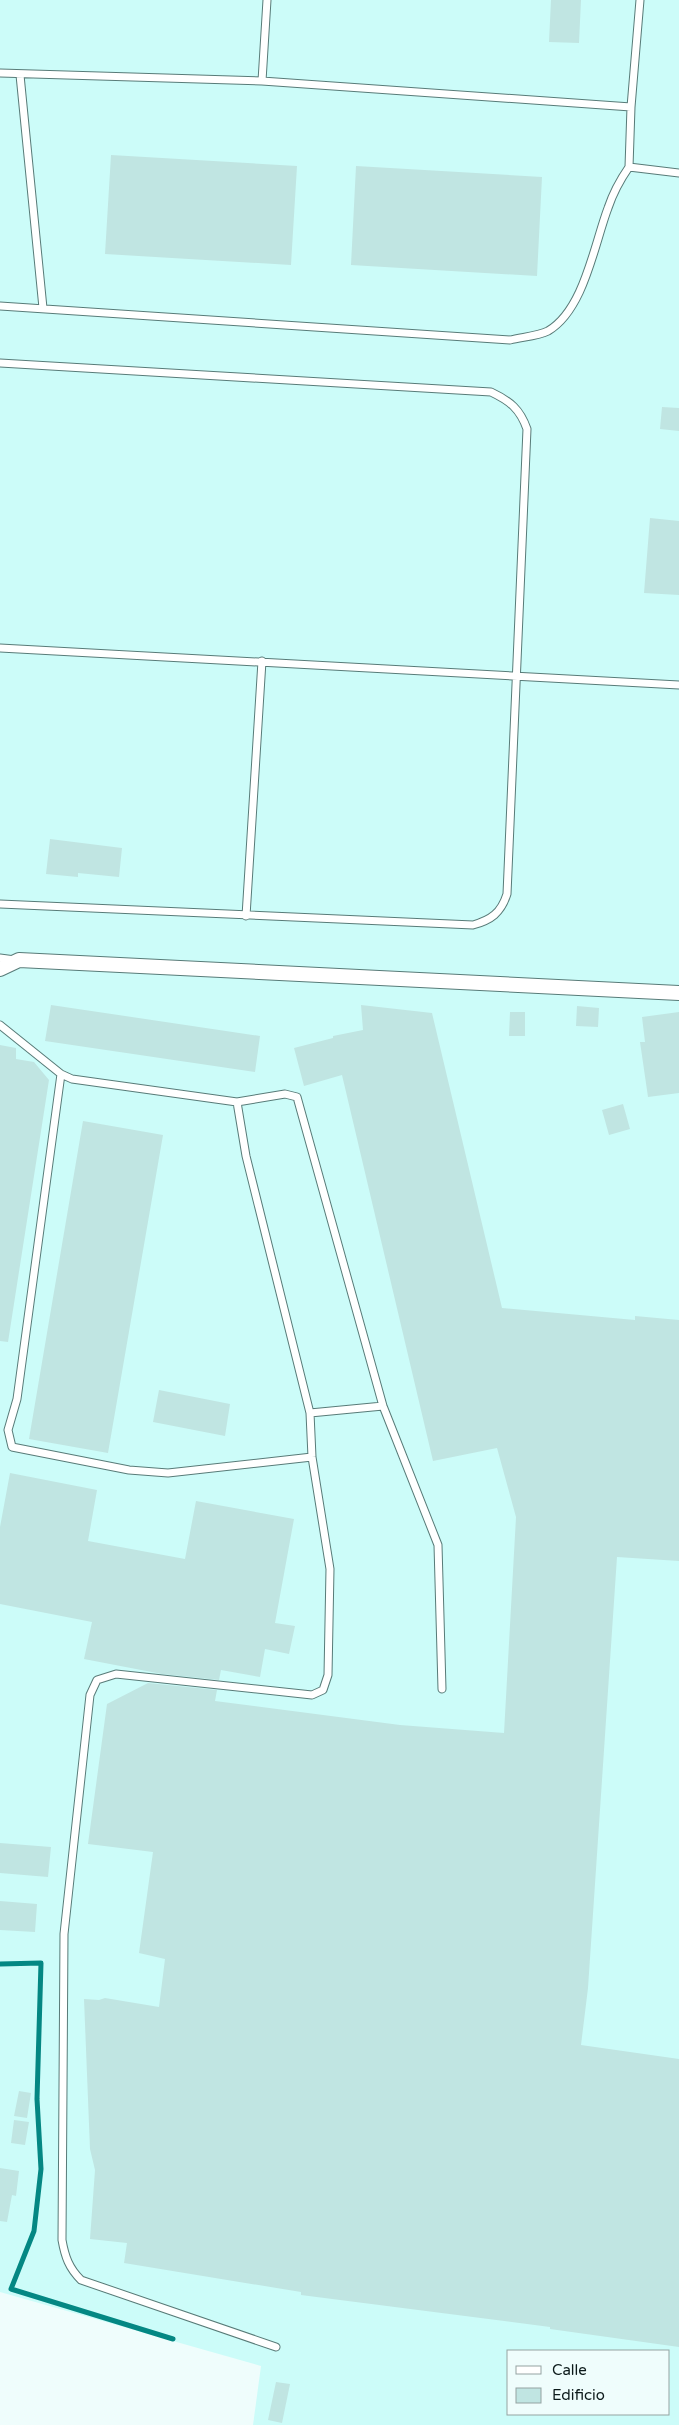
<svg xmlns="http://www.w3.org/2000/svg" width="679" height="2425" viewBox="0 0 679 2425" font-family="'Varela Round',sans-serif">
<style>
.built{fill:#ccfcf9;fill-rule:evenodd}
.lines{fill:none;stroke-linecap:round;stroke-linejoin:round}
.stream{stroke:#048783;stroke-width:5}
.building{fill:#c0e5e2}
.service-casing{stroke:#587b78;stroke-width:9}
.minor-casing{stroke:#587b78;stroke-width:16}
.service{stroke:#fff;stroke-width:7}
.minor{stroke:#fff;stroke-width:14}
</style>
<rect width="100%" height="100%" fill="#effdfc"/>
<!-- built -->
<path class="built" d="M0 0H679V2425H253L261 2366 0 2292ZM508 2351H668V2414H508Z"/>
<g class="lines">
<!-- stream -->
<path class="stream" d="M0 1964 41 1963 37 2099 41 2169 34 2231 11 2289 173 2339"/>
</g>
<!-- building -->
<path class="building" d="M551 0H581L579 43 549 42Z
M111 155 297 166 291 265 105 254Z
M356 166 542 177 537 276 351 265Z
M662 407 679 408V431L660 429Z
M650 518 679 521V595L644 593Z
M50 839 122 848 119 877 78 873V877L46 874Z
M51 1005 260 1036 255 1072 45 1041Z
M361 1005 432 1013 502 1308 635 1320V1316L679 1320V1561L617 1557 588 1988 581 2045 679 2059V2347L550 2329V2327L301 2295V2292L124 2263 127 2243 90 2239 95 2170 90 2149 84 1999 99 2000 105 1998 159 2007 165 1959 139 1953 153 1852 88 1844 107 1704 148 1683 217 1690 215 1701 400 1725 504 1733 516 1517 497 1448 433 1461 342 1075 304 1086 294 1048 333 1038V1036L363 1030Z
M577 1006 599 1008 598 1027 576 1026Z
M510 1012H525V1036H509Z
M679 1012V1093L648 1097 640 1042H645L642 1017Z
M0 1045 16 1048V1059L34 1062 49 1080 8 1342 0 1341Z
M623 1104 630 1129 609 1135 602 1110Z
M83 1121 163 1135 108 1453 29 1439Z
M159 1390 230 1404 225 1436 153 1422Z
M10 1473 97 1490 88 1541 185 1559 196 1501 294 1519 275 1623 295 1626 289 1654 265 1649 260 1677 221 1670 219 1680 162 1674 84 1659 92 1622 0 1604V1527Z
M0 1843 51 1847 48 1877 0 1873Z
M0 1901 37 1904 35 1932 0 1930Z
M19 2091 31 2093 27 2118 14 2116Z
M14 2120 29 2122 25 2145 11 2143Z
M0 2168 19 2171 16 2196 12 2195 7 2222 0 2221Z
M276 2382 290 2384 282 2423 268 2420Z"/>
<g class="lines">
<defs>
<path id="service" d="M640 0 631 107 629 167 679 173
M0 73 262 81 631 107
M20 75 43 308
M262 81 267 0
M0 306 510 340C522 337 538 336 548 331 584 310 594 245 608 208 613 193 620 180 629 167
M0 363 491 392C510 401 520 409 527 429L507 894C501 913 491 920 473 925L0 904
M0 648 679 685
M246 916 262 661
M0 958 15 960
M0 1025 61 1074 72 1079 237 1102 246 1156 310 1413 312 1457 330 1569 328 1675 323 1690 312 1695 116 1674 97 1680 90 1695 64 1934 62 2240C65 2257 69 2268 81 2280L276 2347
M61 1074 17 1399 8 1430 12 1447 129 1470 168 1473 312 1457
M237 1102 285 1094 297 1097 383 1406 438 1545 442 1689
M310 1413 383 1406"/>
<path id="minor" d="M0 969 19 960 679 993"/>
</defs>
<!-- service casing -->
<use href="#service" class="service-casing"/>
<!-- minor casing -->
<use href="#minor" class="minor-casing"/>
<!-- service -->
<use href="#service" class="service"/>
<!-- minor -->
<use href="#minor" class="minor"/>
</g>
<!-- legend -->
<rect x="507" y="2350" width="162" height="65" fill="#effdfc" stroke="#95a3a2"/>
<rect x="516" y="2366" width="25" height="8" fill="#ffffff" stroke="#95a3a2"/>
<text x="552" y="2375" font-size="15" fill="#0d1b1b">Calle</text>
<rect x="516" y="2388" width="25" height="15" fill="#c0e5e2" stroke="#95a3a2"/>
<text x="552" y="2400" font-size="15" fill="#0d1b1b">Edificio</text>
</svg>
